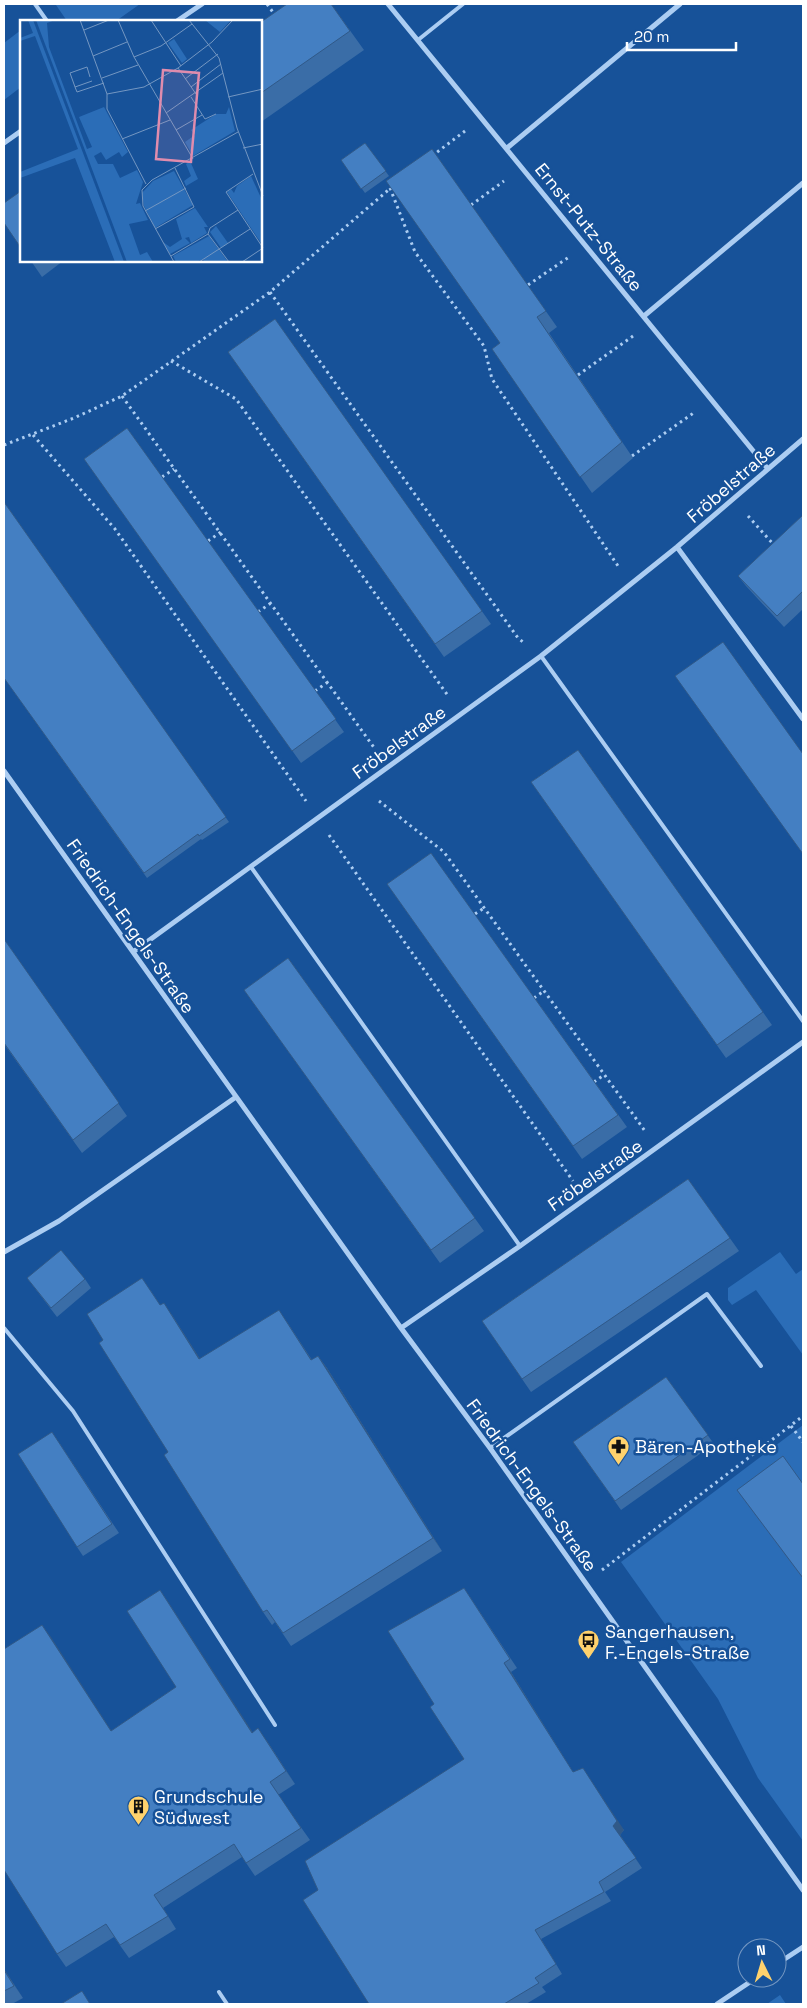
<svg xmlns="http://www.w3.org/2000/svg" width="807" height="2008" viewBox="0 0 807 2008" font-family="'Space Grotesk',sans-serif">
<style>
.green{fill:#2b6db7}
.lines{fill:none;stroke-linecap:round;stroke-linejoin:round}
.path{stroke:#accdf2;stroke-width:3;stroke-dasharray:2.5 4;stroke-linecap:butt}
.lane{stroke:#accdf2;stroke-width:4}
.street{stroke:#accdf2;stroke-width:5}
.wall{fill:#3a6da7}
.shaded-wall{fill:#305988}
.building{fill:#447fc2;stroke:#305988}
.labels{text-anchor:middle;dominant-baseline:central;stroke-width:5;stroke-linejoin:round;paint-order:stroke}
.street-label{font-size:18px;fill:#fff;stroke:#175299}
.poi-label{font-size:18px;fill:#fff;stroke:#175299;text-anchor:start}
.inset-road{fill:none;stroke:#7497c2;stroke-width:1}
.view{fill:#e08cad;fill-opacity:0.15;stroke:#e08cad;stroke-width:2.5}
.inset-edge{fill:none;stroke:#fff;stroke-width:2.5}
</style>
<rect width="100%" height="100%" fill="#175299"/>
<!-- green -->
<path class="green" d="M57 4H140L116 21H67L56 5Z
M21 30V87L4 100V43Z
M780 1252 796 1274 803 1269V1355L756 1290 732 1305 728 1300V1288Z
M803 1425V1841L758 1778 718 1699 621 1562Z
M780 1995 786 2004H767Z"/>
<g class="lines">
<!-- path -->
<path class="path" d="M267 4 275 15
M432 156 465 131
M390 188 415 252 484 346 492 379 618 566
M471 205 504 181
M528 285 569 257
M270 292 518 638 523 642
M171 361 236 399 449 697
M578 375 633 336
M122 396 375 749
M33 435 115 529 306 801
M4 445 74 418 122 396 270 292 393 186
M632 456 695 412
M162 477 174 469
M748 516 774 545
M208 541 221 532
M258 612 271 603
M315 691 328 682
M379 801 444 852 645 1131
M329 835 573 1181
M475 914 484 908
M534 998 544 991
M594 1082 604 1075
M791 1426 803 1442
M602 1570 803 1416"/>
<!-- lane -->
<path class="lane" d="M35 4 47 21
M418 40 463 4
M541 656 803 1021
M251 867 520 1246
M4 1328 73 1411 275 1725
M490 1448 707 1294 761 1366
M219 1992 227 2004"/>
<!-- street -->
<path class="street" d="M388 4 768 469
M177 21 202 4
M4 143 21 131
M507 148 680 4
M644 316 803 183
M677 547 803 719
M4 771 401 1328 490 1448 803 1890
M133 952 541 656 677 547 803 439
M4 1252 59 1221 236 1097
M401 1328 520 1246 803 1042
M777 1964 803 1947
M717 2004 756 1978"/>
</g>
<!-- wall -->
<path class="wall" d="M331 4 364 50 261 122V22Z
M365 143 389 176 365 193 341 160Z
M432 149 557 327 549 333 633 458 592 493 492 349 500 343Z
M31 261H63L42 277Z
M275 319 491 624 444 657 228 352Z
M127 428 344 732 301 763 84 459Z
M4 502 229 822 202 840 201 839 147 878 4 678Z
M803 515V609L784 627 746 586 738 576Z
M578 750 772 1025 726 1058 531 782Z
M431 853 627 1127 582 1159 387 884Z
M4 939 127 1116 82 1153 4 1044Z
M288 958 484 1231 440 1263 244 990Z
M688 1179 739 1251 531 1392 482 1321Z
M27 1278 85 1279 91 1288 57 1317Z
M151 1291 160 1305 172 1315 200 1359 287 1322 312 1360 318 1356 327 1368 442 1551 291 1646 275 1622 272 1625 263 1612 103 1340Z
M666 1377 714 1444 621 1510 573 1442Z
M58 1441 119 1533 83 1556 77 1547Z
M803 1484V1579L737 1490Z
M464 1588 517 1668 511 1672 573 1772 624 1830 620 1835 642 1868 605 1892 611 1901 541 1939 562 1974 542 1987 546 1992 526 2004H369L318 1890 464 1759 434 1704Z
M160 1590 252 1732 267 1741 295 1784 278 1795 310 1840 255 1876 242 1857 163 1908 176 1929 129 1958 114 1937 66 1967 57 1954 42 1625 111 1731 176 1687Z
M4 1969 23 1998 12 2004H4Z"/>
<!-- shaded-wall -->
<path class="shaded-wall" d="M164 1303 172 1315 208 1371 199 1359Z
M279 1310 287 1322 320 1373 311 1360Z
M318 1356 327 1368 442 1551 433 1538Z
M160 1590 169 1603 261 1745 252 1733Z
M42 1625 51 1637 120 1744 111 1731Z
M504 1663 511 1672 579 1782 573 1772Z
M258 1728 267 1741 295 1784 286 1771Z
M589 1777 624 1830 620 1835 642 1868 613 1826Z
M4 1969 23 1998 4 1970Z"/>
<!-- building -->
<path class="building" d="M287 4H331L350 31 261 93V22Z
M365 143 386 171 361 189 341 160Z
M432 149 546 311 537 317 622 442 580 477 492 349 500 343 386 181Z
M21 191V248L4 223V203Z
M275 319 482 611 435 644 228 352Z
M127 428 336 719 292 751 84 459Z
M4 502 226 817 199 836 198 834 144 873 4 678Z
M803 515V591L777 616 738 576Z
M723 642 803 754V854L675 676Z
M578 750 763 1012 717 1045 531 782Z
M431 853 618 1115 573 1146 387 884Z
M4 939 119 1103 73 1140 4 1043Z
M288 958 475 1218 431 1250 244 990Z
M688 1179 730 1238 522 1379 482 1321Z
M61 1250 85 1279 51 1308 27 1278Z
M142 1278 160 1305 164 1303 199 1359 279 1310 311 1360 318 1356 433 1538 283 1633 267 1610 263 1612 164 1455 168 1452 99 1343 103 1340 87 1314Z
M666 1377 708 1435 615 1501 573 1442Z
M52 1432 112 1524 77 1547 18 1454Z
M783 1456 803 1484V1578L737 1490Z
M464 1588 510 1659 504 1663 573 1772 583 1768 617 1821 613 1826 636 1858 599 1882 604 1892 535 1930 556 1964 535 1978 539 1983 504 2004H369L303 1900 318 1890 305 1861 464 1759 430 1707 434 1704 388 1631Z
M160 1590 252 1733 258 1728 286 1771 270 1782 301 1828 246 1863 234 1844 154 1895 168 1916 120 1945 106 1924 57 1954 4 1870V1649L42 1625 111 1731 176 1687 127 1611Z
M4 1970 14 1986 4 1991Z
M82 1991 90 2004H61Z"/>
<!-- icons -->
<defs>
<symbol id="pharmacy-pin" viewBox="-11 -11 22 30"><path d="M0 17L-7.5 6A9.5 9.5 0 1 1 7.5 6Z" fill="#ffd26d" stroke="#175299"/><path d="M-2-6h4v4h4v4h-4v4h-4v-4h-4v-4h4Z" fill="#111"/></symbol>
<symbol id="bus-pin" viewBox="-11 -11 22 30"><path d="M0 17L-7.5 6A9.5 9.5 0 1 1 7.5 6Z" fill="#ffd26d" stroke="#175299"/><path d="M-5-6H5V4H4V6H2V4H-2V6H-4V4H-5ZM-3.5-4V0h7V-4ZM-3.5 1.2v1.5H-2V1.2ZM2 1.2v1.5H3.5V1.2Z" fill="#111"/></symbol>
<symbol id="building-pin" viewBox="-11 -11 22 30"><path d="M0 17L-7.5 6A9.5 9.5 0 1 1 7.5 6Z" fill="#ffd26d" stroke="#175299"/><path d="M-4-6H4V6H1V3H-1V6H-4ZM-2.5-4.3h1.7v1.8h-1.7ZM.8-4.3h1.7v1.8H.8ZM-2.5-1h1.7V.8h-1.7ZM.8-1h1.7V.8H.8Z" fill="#111"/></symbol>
</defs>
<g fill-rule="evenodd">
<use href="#pharmacy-pin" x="606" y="1434" width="25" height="34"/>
<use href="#bus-pin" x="576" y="1628" width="25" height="34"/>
<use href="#building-pin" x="126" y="1794" width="25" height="34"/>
</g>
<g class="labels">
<!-- street labels -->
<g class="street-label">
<text transform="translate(589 227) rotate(51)">Ernst-Putz-Straße</text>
<text transform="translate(731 483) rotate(-41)">Fröbelstraße</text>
<text transform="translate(399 742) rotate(-36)">Fröbelstraße</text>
<text transform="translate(131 926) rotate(55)">Friedrich-Engels-Straße</text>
<text transform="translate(595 1175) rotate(-35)">Fröbelstraße</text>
<text transform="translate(532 1485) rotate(54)">Friedrich-Engels-Straße</text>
</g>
<!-- poi labels -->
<g class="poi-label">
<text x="635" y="1446">Bären-Apotheke</text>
<text x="605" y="1631">Sangerhausen,<tspan x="605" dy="21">F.-Engels-Straße</tspan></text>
<text x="154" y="1796">Grundschule<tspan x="154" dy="21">Südwest</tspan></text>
</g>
</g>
<!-- overview -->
<g transform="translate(20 20)">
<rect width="242" height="242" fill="#175299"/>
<path d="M8 0H13L104 242H95L55 138 0 158V152L58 129 15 16 0 21V18L13 13ZM16 0H35L27 3 29 27 67 129 72 127 59 97 84 87 108 132 102 137 99 132 86 140 81 132 74 136 78 144H93L100 158 117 150 123 162 116 184 120 183 128 200 109 204 120 235 127 232 133 242H107ZM185 0H211L200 12ZM154 19 167 39 162 43 148 23ZM209 87 215 111 173 136 165 122 175 115 171 110 196 94H206ZM170 141 178 159 166 166 164 161 171 156 166 144ZM154 151 173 185 135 208 124 186 122 173 133 161ZM231 156 242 180 243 226 207 172 211 169 214 173 217 166ZM175 188 188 207H184L187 213 171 223 169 217 165 218 170 223 150 234 143 222 150 227 162 219 156 199ZM196 206 208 223 201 228 190 212ZM189 216 208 242H183L184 239 176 242H156L153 236Z" fill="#2b6db7"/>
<path class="inset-road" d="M60 0 87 74M98 0 114 37 173 139M131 0 161 46M169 0 199 38 217 108 243 176M64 10 89 0M73 36 107 22M114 37 141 26 172 4M158 48 176 74M82 58 118 45M165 59 198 34M72 61 55 67 57 72 84 63M55 67 50 53 67 47 70 57M171 67 201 44M87 74 124 67 158 48 192 22 213 0M87 74V89L126 164M171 77 185 99 196 94M208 77 243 69M146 93 203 53M156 110 182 95M102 119 150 100M223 128 243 124M233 154 206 172 243 228M125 191 166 168M135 209 174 187 155 148M188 214 209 242M151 236 188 214 190 208 218 190M154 242 123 186 122 170 132 160 218 112M179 242 230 209M222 242 243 228"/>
<path class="view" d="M143 50 179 53 171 142 136 139Z"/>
<rect width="242" height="242" class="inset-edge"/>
</g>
<!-- border -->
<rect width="807" height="2008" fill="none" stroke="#ffffff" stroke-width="10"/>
<!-- north arrow -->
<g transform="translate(762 1963) rotate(355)"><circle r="24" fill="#175299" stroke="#7497c2"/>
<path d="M0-4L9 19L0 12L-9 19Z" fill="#ffd26d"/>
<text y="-8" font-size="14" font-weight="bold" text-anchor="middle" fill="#ffffff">N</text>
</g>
<!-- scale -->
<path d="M627 42v8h109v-8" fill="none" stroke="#ffffff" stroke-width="2.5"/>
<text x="634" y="42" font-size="15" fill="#ffffff" stroke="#175299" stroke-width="4" paint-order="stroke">20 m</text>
</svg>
